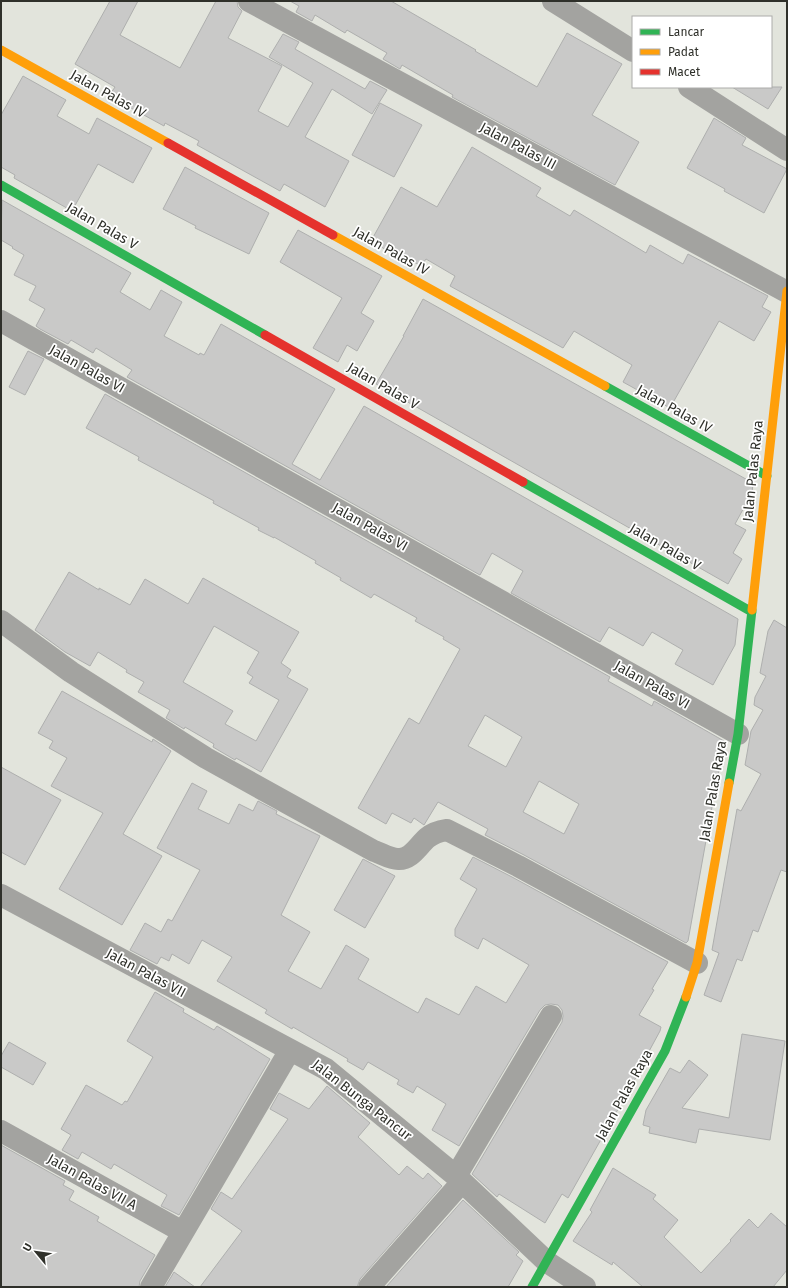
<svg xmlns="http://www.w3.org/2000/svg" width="788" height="1288" viewBox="0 0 788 1288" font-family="'Fira Sans',sans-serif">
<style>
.building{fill:#c9c9c8;stroke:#aeafae;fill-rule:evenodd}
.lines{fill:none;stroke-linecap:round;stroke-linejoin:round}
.street{stroke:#a3a3a0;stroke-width:22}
.fast{stroke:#30b455;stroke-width:9}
.slow{stroke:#ff9f0a;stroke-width:9}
.jam{stroke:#e5322d;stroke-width:9}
.labels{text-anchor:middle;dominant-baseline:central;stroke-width:3.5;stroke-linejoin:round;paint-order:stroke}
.street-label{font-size:14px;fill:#2f302a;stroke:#fff}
</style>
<rect width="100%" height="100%" fill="#e2e4dc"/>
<!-- building -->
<path class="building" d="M110 1H138L120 35 180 68 216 1H237L238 7 242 11 228 38 282 66 258 111 288 127 313 83 269 57 283 34 299 42 295 49 365 89 370 81 387 90 372 114 332 89 305 137 349 161 325 207 284 184 280 191 197 145 199 141 165 123 164 126 109 96 115 87 75 64Z
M290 1H391L476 50 475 51 537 87 567 33 622 64 592 115 639 142 615 185 452 97 453 95 402 65 400 69 383 59 387 53 347 30 345 33 315 15 312 21 296 12 299 6Z
M23 76 66 100 57 116 89 134 97 118 152 148 133 183 98 164 72 211 14 178 15 175 1 167V115Z
M732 87H782L768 109Z
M380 103 422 125 394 177 352 155Z
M714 118 746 138 742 145 787 169 764 213 724 191 725 189 687 168Z
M472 147 541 188 536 196 570 216 574 210 646 253 650 245 683 264 688 254 768 296 762 307 771 312 754 341 719 321 670 408 623 382 632 365 574 331 563 348 450 286 455 276 426 259 421 266 397 252 395 255 371 241 401 187 437 207Z
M185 167 269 213 249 254 195 228 196 226 163 209Z
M2 200 131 273 120 292 150 310 161 290 182 302 164 336 199 355 200 353 204 355 221 324 335 389 292 464 320 480 364 406 738 619 735 645 713 685 675 664 683 650 652 632 643 646 609 627 600 642 511 593 523 571 492 553 480 575 127 377 132 370 96 348 93 353 71 340 68 344 40 329 36 326 45 309 29 300 36 286 14 275 24 255 12 248 13 247 1 240Z
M298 230 382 276 361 313 374 321 357 351 347 345 338 362 313 348 342 298 280 262Z
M423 299 753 483 752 493 735 524 746 530 733 553 742 559 728 584 376 384 404 336H403Z
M28 351 44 359 25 395 9 387Z
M105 394 610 677 608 681 633 695 652 706 654 701 724 741 717 782 710 793 714 796 688 941 686 943 524 855 485 835 488 829 438 802 424 825 414 818 411 823 392 813 386 824 358 808 409 718 419 724 460 649 443 639 444 637 415 621 417 618 374 594 371 598 340 580 341 578 315 563 316 561 274 537V538L258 530 259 528 213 503 214 501 138 460 139 457 86 428ZM485 715 522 737 506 767 468 746ZM539 781 579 804 564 834 523 812Z
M69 572 99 590V588L130 605 145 579 188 604 203 578 299 632 281 663 291 670 287 677 308 689 261 772 236 758 235 760 213 747 214 744 185 727 184 729 166 718 170 710 138 692 144 682 126 672 127 670 98 652 90 666 65 652 35 630ZM214 626 259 652 247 673 253 677 249 683 279 700 256 741 225 724 233 711 183 682Z
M774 620 787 628V872L781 870 758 932 753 930 742 961 737 959 721 1002 704 995 719 953 712 950 737 809 741 811 761 774 745 765 751 731 763 710 754 705 755 697 766 676 760 673 768 631Z
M62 691 152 742 153 739 171 751 123 834 162 856 122 925 59 889 103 813 51 786 67 758 49 748 53 741 38 733Z
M1 767 61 800 25 865 1 852Z
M192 783 207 791 198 809 229 824 239 804 253 811 258 801 277 811 276 814 320 836 281 915 310 932 288 971 321 989 346 945 369 959 358 979 418 1013 426 998 459 1015 476 986 506 1003 529 965 483 938 478 949 455 936V929L477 889 460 879 473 857 512 877 668 962 652 989 654 990 639 1015 661 1027 660 1031 647 1055 648 1056 568 1198 562 1194 545 1223 499 1194 497 1197 472 1174 562 1022 563 1016 562 1010 558 1005 551 1004 545 1005 540 1010 459 1146 432 1130 446 1104 417 1086 413 1093 397 1084 399 1080 368 1062 363 1070 347 1061 348 1059 293 1027 292 1029 265 1013 267 1010 217 981 232 957 202 940 189 964 172 954 169 961 161 957 157 964 130 950 145 923 161 932 168 919 172 921 200 870 157 848Z
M363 859 395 876 365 928 334 910Z
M155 992 184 1009 183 1012 214 1030 217 1026 270 1059 179 1215 161 1206 167 1195 114 1164 111 1169 82 1152 78 1159 62 1150 71 1135 61 1129 86 1085 122 1105 125 1101 127 1102 153 1057 127 1041Z
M742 1034 785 1041 770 1140 699 1129 696 1143 649 1133 650 1127 643 1125 646 1110 670 1068 680 1073 689 1060 708 1075 682 1108 729 1118Z
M9 1042 46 1063 33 1085 1 1067V1056Z
M327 1086 370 1123 358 1137 399 1175 407 1166 423 1179 428 1173 442 1186 360 1279 357 1287H200L242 1231 211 1209 221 1192 232 1199 288 1119 270 1109 279 1093 309 1109Z
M1 1145 65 1181 63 1185 74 1191 69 1200 99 1217 97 1221 155 1255 140 1281 139 1287H1Z
M613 1168 656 1195 653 1199 678 1220 664 1237 701 1273 731 1241 730 1240 749 1219 758 1228 771 1213 787 1227V1270L773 1287H643L613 1262 612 1265 573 1241 592 1212 590 1210Z
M463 1200 519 1252 516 1255 523 1261 508 1287H386Z
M174 1272 195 1287H165Z"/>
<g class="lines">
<!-- street -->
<path class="street" d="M249 1 787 292
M553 1 633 51
M689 87 787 150
M1 321 738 734
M1 621 71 672 206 758 374 851C381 853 390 859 398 859 411 860 418 846 427 838 433 833 440 831 447 830L518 866 697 963
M1 895 326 1069 456 1176 547 1262 585 1287
M1 1131 183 1232
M456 1176 551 1016
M151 1287 290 1050
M369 1287 462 1182"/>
<!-- fast -->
<path class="fast" d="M1 185 265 335
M605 386 767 476
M523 482 752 612
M729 783 738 734 752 610
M532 1287 665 1051 686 997"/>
<!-- slow -->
<path class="slow" d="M1 50 168 143
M333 235 605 386
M752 610 787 291
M686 997 697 963 729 783"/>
<!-- jam -->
<path class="jam" d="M168 143 333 235
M265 335 523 482"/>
</g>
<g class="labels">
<!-- street labels -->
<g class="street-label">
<text transform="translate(108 94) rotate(29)">Jalan Palas IV</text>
<text transform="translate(518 146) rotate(28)">Jalan Palas III</text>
<text transform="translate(102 226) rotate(30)">Jalan Palas V</text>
<text transform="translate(391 251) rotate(29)">Jalan Palas IV</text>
<text transform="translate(87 369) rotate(29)">Jalan Palas VI</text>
<text transform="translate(383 386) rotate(30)">Jalan Palas V</text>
<text transform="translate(674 409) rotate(29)">Jalan Palas IV</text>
<text transform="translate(753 471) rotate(-84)">Jalan Palas Raya</text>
<text transform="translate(370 527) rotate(29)">Jalan Palas VI</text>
<text transform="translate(665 547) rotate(30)">Jalan Palas V</text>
<text transform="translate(652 685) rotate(29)">Jalan Palas VI</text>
<text transform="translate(713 791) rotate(-80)">Jalan Palas Raya</text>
<text transform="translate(146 973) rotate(28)">Jalan Palas VII</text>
<text transform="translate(624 1095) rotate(-61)">Jalan Palas Raya</text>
<text transform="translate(362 1100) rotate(38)">Jalan Bunga Pancur</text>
<text transform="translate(92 1182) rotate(29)">Jalan Palas VII A</text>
</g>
</g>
<!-- border -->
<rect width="788" height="1288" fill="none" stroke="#2f302a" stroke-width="4"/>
<!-- legend -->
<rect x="632" y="16" width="140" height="72" fill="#ffffff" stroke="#acacaa"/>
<rect x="640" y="29" width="20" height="6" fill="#30b455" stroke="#acacaa"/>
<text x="668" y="36" font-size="12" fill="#2f302a">Lancar</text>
<rect x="640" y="49" width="20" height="6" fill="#ff9f0a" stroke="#acacaa"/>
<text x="668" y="56" font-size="12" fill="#2f302a">Padat</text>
<rect x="640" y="69" width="20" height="6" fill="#e5322d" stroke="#acacaa"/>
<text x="668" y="76" font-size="12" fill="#2f302a">Macet</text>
<!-- north arrow -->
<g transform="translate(36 1252) rotate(299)" stroke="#ffffff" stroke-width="3" paint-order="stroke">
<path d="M0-3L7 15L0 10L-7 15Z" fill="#2f302a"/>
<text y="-6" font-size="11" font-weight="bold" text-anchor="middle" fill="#2f302a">U</text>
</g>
</svg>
